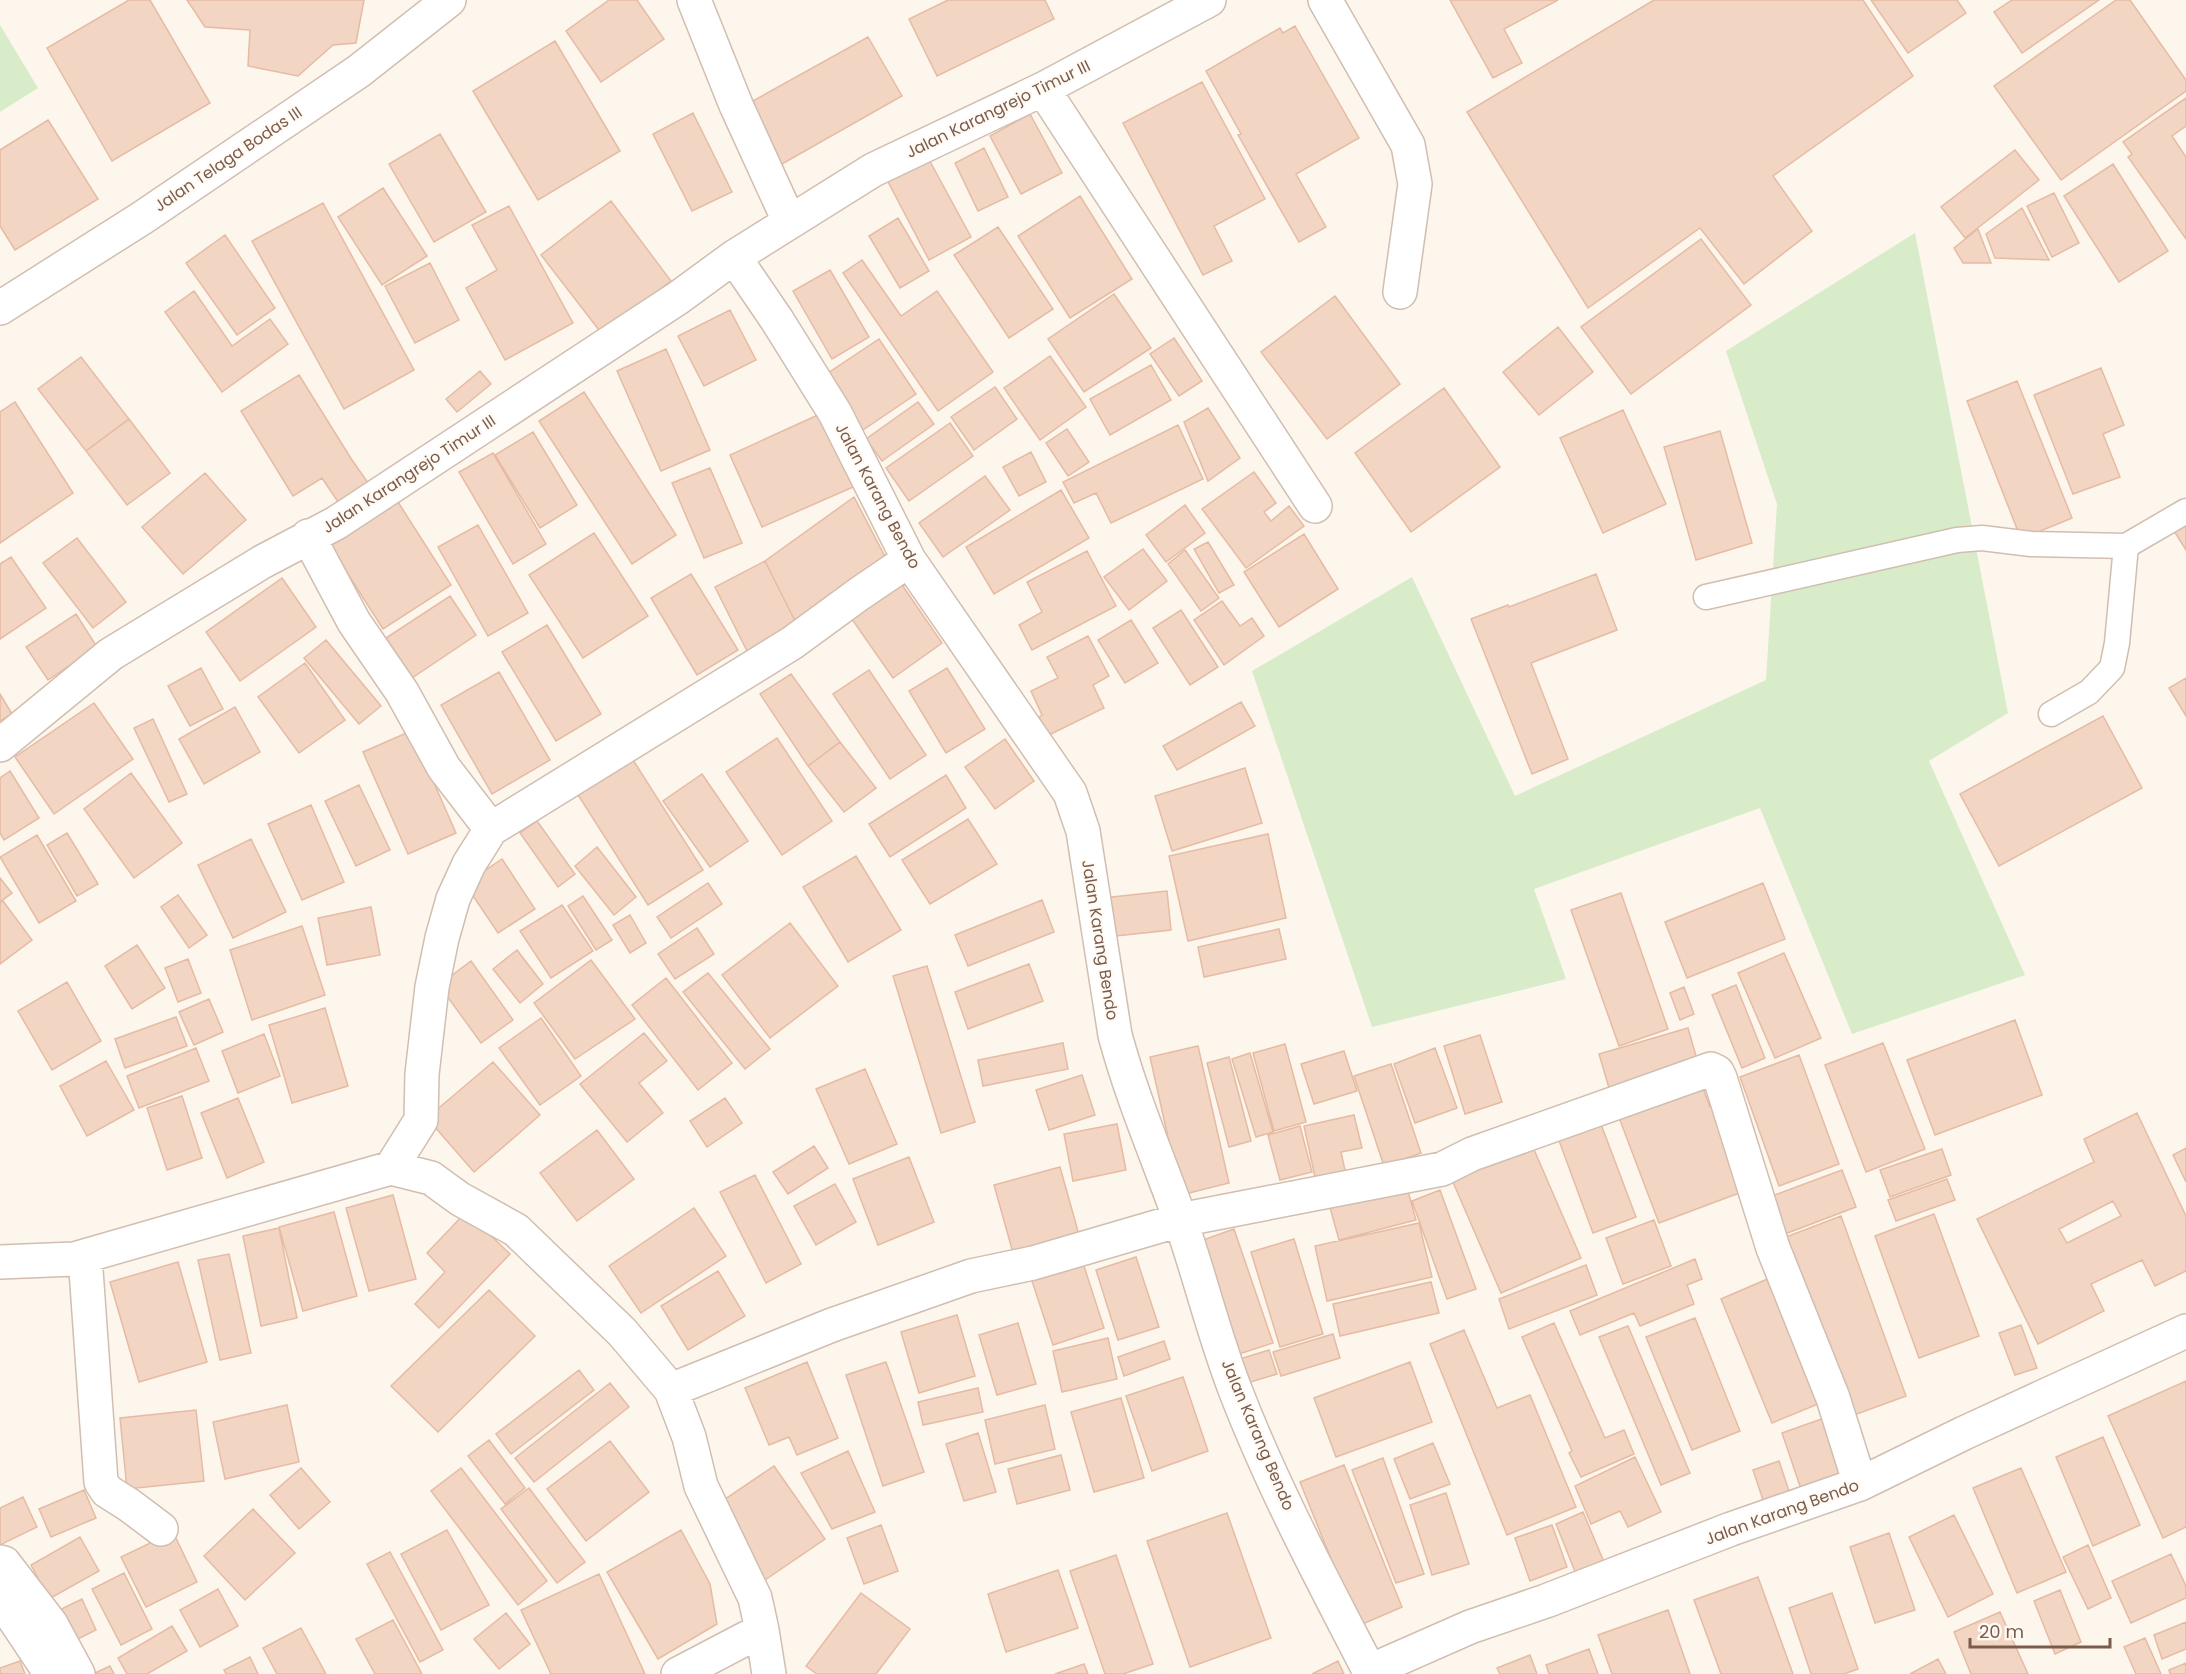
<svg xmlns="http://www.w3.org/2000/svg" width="2186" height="1674" viewBox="0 0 2186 1674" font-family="Poppins,sans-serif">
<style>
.green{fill:#d8ecc9}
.building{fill:#f3d5c3;stroke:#e6bba3;stroke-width:1.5;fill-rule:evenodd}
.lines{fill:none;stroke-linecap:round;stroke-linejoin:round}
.service-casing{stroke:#d1beb0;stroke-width:27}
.minor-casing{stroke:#d1beb0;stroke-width:36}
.service{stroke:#fff;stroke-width:24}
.minor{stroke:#fff;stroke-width:33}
.labels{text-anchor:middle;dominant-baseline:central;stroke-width:4.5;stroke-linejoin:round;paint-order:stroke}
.street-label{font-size:16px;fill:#7a5c4d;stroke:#fffaf3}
</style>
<rect width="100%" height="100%" fill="#fdf6ec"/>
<!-- green -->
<path class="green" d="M0 25 38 88 0 112Z
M1915 233 2008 713 1929 761 2025 975 1852 1034 1760 808 1534 889 1566 979 1372 1027 1252 671 1412 577 1515 796 1766 680 1777 504 1726 351Z"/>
<!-- building -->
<path class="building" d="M129 0H150L210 103 112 161 47 48Z
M187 0H364L356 43 333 45 298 76 248 66 250 30 205 27Z
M609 0H637L664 39 601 82 566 31Z
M948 0H1045L1054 19 937 76 909 19Z
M1450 0H1558L1504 29 1522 63 1493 78Z
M1654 0H1863L1913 76 1773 176 1812 231 1744 284 1700 228 1588 308 1467 112Z
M1871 0H1957L1966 13 1908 53Z
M2012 0H2099L2022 53 1994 12Z
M2116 0H2130L2186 80V91L2061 180 1994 86Z
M1295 26 1359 138 1296 174 1326 227 1299 242 1238 135 1241 134 1206 71 1280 28 1283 33Z
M868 37 902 96 775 168 742 107Z
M555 41 620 151 538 200 473 91Z
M1202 82 1265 199 1214 226 1232 261 1203 275 1123 123Z
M2186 98V126L2172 136 2186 157V239L2128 157 2132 154 2123 142Z
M693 113 732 192 692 211 653 134Z
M1030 114 1062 173 1021 194 990 136Z
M48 120 98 199 15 250 0 226V150Z
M440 134 486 212 434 242 389 164Z
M984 148 1008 197 978 211 955 163Z
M2015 150 2039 180 1965 238 1941 207Z
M926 154 971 237 929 260 885 176Z
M2113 164 2168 251 2119 282 2064 196Z
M383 188 427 256 382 285 338 217Z
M2054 193 2079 243 2052 257 2027 206Z
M1080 196 1132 279 1070 318 1018 236Z
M611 201 671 281 602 334 541 255Z
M323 203 414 370 344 409 252 241Z
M509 206 573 323 505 360 466 288 497 270 472 225Z
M2022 208 2049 260 1995 258 1986 234Z
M898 218 929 271 900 288 869 236Z
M998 227 1053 309 1009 338 954 255Z
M1978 229 1991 263H1963L1954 248Z
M225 235 275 308 237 335 186 263Z
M1701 239 1751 305 1631 394 1581 327Z
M862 260 901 316 937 291 993 372 938 411 843 273Z
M430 263 459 320 415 343 385 286Z
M830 270 869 337 832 359 793 291Z
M194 291 232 346 270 319 288 344 222 392 165 312Z
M1114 294 1151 348 1084 392 1048 339Z
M1335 296 1400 384 1327 439 1261 352Z
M730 310 756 360 704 386 678 336Z
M1558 327 1593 372 1539 415 1503 372Z
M1174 338 1202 381 1179 396 1150 354Z
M879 339 916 394 860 432 822 377Z
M666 349 710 450 661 471 617 371Z
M1050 356 1086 407 1040 440 1004 388Z
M81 357 129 419 86 451 38 389Z
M1151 365 1171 400 1110 435 1090 399Z
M2101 368 2124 425 2103 434 2120 477 2073 494 2034 395Z
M480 371 491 384 457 412 446 399Z
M299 375 352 460 371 487 342 508 322 478 293 496 241 411Z
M2017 381 2072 518 2021 539 1967 401Z
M995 387 1017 419 974 450 951 417Z
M1444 388 1500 467 1411 532 1355 453Z
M584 392 676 535 632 564 539 421Z
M15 402 73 493 0 543V412Z
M918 402 934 424 882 461 866 439Z
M1208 408 1240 458 1208 481 1184 422Z
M1623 410 1666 504 1603 533 1560 438Z
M820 414 853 487 762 527 730 455Z
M129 419 170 473 127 505 86 451Z
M950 423 973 456 909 501 886 468Z
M1178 425 1203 479 1111 523 1096 493 1074 503 1063 482Z
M1067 429 1089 462 1068 476 1046 443Z
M1720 431 1752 543 1696 560 1664 447Z
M533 432 577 505 540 528 495 455Z
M1031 452 1046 482 1019 496 1003 467Z
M493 453 546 544 513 564 459 472Z
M710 468 742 543 704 558 672 483Z
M1254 472 1276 503 1264 512 1271 521 1289 506 1304 526 1246 568 1202 509Z
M205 473 246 520 183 574 142 527Z
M985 476 1010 510 943 557 919 523Z
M1061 490 1089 538 994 594 966 547Z
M854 497 891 568 801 633 765 561Z
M398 502 451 585 383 629 330 546Z
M1185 505 1205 533 1166 562 1146 535Z
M2186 524V550L2174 531Z
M478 525 528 613 488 636 438 547Z
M594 533 648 616 583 658 529 575Z
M1304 534 1338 589 1279 627 1244 572Z
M77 538 126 602 93 628 43 563Z
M1208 542 1234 585 1219 593 1194 549Z
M1143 549 1167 581 1129 610 1104 577Z
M1185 550 1219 598 1201 611 1168 564Z
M1087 551 1116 606 1032 650 1019 625 1042 612 1027 582Z
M11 557 46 608 0 639V564Z
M765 561 801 633 751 659 715 587Z
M691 574 738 650 697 675 651 598Z
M1596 574 1617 630 1531 663 1568 759 1532 774 1471 619 1508 605 1509 607Z
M282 578 316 627 240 681 206 632Z
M898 579 942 643 893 678 849 615Z
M450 596 476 635 412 678 386 638Z
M1222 601 1240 626 1252 618 1264 636 1224 665 1194 620Z
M1181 610 1218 667 1190 685 1153 628Z
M76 614 97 647 48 680 26 647Z
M1131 620 1158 663 1125 683 1098 640Z
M547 625 601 714 556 741 502 652Z
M1088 636 1109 676 1093 685 1104 708 1049 735 1039 717 1042 715 1031 691 1058 678 1047 657Z
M326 640 381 706 359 724 304 658Z
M305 663 345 720 299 753 258 697Z
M201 668 223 709 190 726 168 686Z
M947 668 985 729 946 753 909 691Z
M869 670 926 755 890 779 833 694Z
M499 672 550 760 492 794 441 705Z
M791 674 840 742 808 766 760 694Z
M2186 678V716L2169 688Z
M0 694 12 714 0 721Z
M1241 702 1255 726 1177 770 1163 746Z
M94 703 133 759 54 814 15 757Z
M235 707 260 752 204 784 179 739Z
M2103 716 2142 788 1999 866 1960 794Z
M153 719 187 794 169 802 134 728Z
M411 731 456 833 408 854 363 752Z
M777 738 832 821 782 855 726 772Z
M1005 739 1034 781 995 809 965 767Z
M840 742 876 788 844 812 808 766Z
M628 752 703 870 648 905 573 787Z
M1245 768 1262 823 1172 851 1155 796Z
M10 771 39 818 4 840 0 833V778Z
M131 773 182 843 134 878 84 809Z
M702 774 748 841 710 867 663 801Z
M946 775 966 808 890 857 869 824Z
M359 785 390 850 356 866 325 801Z
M311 805 344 882 302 900 268 824Z
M968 819 997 864 930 904 902 860Z
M537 821 575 874 558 887 520 833Z
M67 833 98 884 77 896 47 845Z
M1268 834 1286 918 1188 941 1169 856Z
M37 835 76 901 39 923 0 857Z
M251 839 286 912 233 938 198 865Z
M597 847 636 897 614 915 575 866Z
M856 856 901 930 848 962 803 887Z
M502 859 535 909 498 933 465 884Z
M0 878 12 893 0 902Z
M708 883 722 904 671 938 657 917Z
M1763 883 1785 939 1687 978 1665 922Z
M1167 891 1171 930 1107 937 1103 898Z
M1621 893 1668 1029 1619 1046 1571 910Z
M178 895 207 935 189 948 161 907Z
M583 896 612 940 596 950 568 906Z
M1042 900 1054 932 968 966 955 935Z
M3 901 32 940 0 964V903Z
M562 905 593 951 551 978 520 931Z
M371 907 380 955 327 965 318 918Z
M630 915 646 943 630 953 613 925Z
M790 923 838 986 770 1038 722 975Z
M302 926 325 995 252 1020 230 950Z
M697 928 714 954 675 979 658 954Z
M1279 929 1286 959 1204 977 1198 947Z
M137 945 165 988 132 1009 105 966Z
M517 950 543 984 520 1003 493 969Z
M1784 953 1821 1038 1775 1058 1738 973Z
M188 959 201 993 178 1002 165 968Z
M591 960 635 1019 575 1059 534 1003Z
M471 961 513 1020 481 1043 439 985Z
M1029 964 1043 1001 968 1029 955 992Z
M927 966 975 1122 941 1133 893 976Z
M708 973 770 1049 745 1069 683 992Z
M666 978 732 1063 698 1090 632 1005Z
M67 982 101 1041 52 1070 18 1011Z
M1736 985 1765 1058 1742 1068 1712 995Z
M1684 987 1694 1014 1680 1020 1670 993Z
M209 999 223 1032 194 1045 179 1012Z
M325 1008 348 1086 292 1103 269 1025Z
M176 1017 187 1046 125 1068 115 1039Z
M541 1018 581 1076 540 1105 499 1048Z
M2015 1020 2042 1095 1935 1135 1907 1060Z
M1688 1028 1698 1063 1609 1088 1599 1054Z
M644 1033 667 1061 639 1083 663 1113 627 1142 580 1084Z
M264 1034 280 1076 238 1093 222 1051Z
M1480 1035 1502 1102 1465 1114 1444 1046Z
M1063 1043 1068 1069 983 1086 978 1060Z
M1883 1043 1925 1149 1866 1172 1825 1065Z
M1285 1044 1306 1122 1274 1131 1253 1053Z
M1198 1046 1229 1183 1181 1195 1150 1057Z
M196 1048 209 1081 139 1108 127 1076Z
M1435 1048 1457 1108 1415 1123 1394 1064Z
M1344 1051 1357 1091 1314 1104 1301 1064Z
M1250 1053 1273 1132 1256 1137 1232 1059Z
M1799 1055 1839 1164 1779 1186 1740 1077Z
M1229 1057 1251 1141 1229 1147 1207 1063Z
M106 1061 134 1110 87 1136 60 1086Z
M493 1062 540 1115 474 1172 427 1118Z
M1391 1064 1421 1153 1384 1166 1354 1076Z
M865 1069 897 1144 849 1164 816 1089Z
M1082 1075 1095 1115 1049 1130 1036 1090Z
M1701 1083 1710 1107 1716 1106 1750 1189 1659 1223 1618 1115Z
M182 1096 202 1158 167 1170 147 1108Z
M238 1098 264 1162 227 1178 201 1113Z
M725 1098 742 1123 707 1147 690 1121Z
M1596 1111 1636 1217 1593 1233 1554 1127Z
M2137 1113 2186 1216V1271L2155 1286 2142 1260 2091 1284 2104 1311 2038 1344 1977 1219 2094 1162 2084 1139ZM2113 1201 2121 1216 2067 1243 2059 1229Z
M1354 1115 1362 1148 1341 1152 1348 1184 1318 1191 1304 1126Z
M1117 1124 1126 1170 1073 1181 1064 1134Z
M1300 1126 1312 1172 1280 1180 1268 1135Z
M597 1130 634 1179 577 1221 540 1173Z
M1529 1138 1581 1258 1501 1293 1449 1173Z
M814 1146 828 1168 788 1194 773 1172Z
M2186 1148V1182L2173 1155Z
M1942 1149 1951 1175 1890 1197 1880 1170Z
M909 1157 934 1222 878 1245 853 1179Z
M1060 1167 1081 1242 1015 1260 994 1185Z
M1842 1170 1856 1207 1777 1237 1764 1199Z
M755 1175 801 1264 766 1283 720 1192Z
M1947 1179 1955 1200 1896 1221 1888 1200Z
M835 1184 856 1222 816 1245 794 1206Z
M1406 1184 1416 1220 1339 1240 1329 1204Z
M1440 1190 1476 1289 1447 1299 1412 1201Z
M393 1195 416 1279 369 1291 346 1208Z
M694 1208 726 1256 641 1313 609 1266Z
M334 1212 357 1296 303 1311 279 1227Z
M466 1212 510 1254 439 1328 415 1304 445 1272 427 1253Z
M1934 1214 1979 1336 1919 1358 1875 1236Z
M1841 1216 1906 1396 1843 1419 1778 1240Z
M1654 1220 1671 1266 1623 1284 1606 1238Z
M1419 1223 1432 1277 1327 1301 1315 1246Z
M279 1228 297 1318 261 1326 243 1236Z
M1234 1229 1273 1343 1227 1358 1189 1245Z
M1294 1239 1323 1334 1280 1347 1251 1252Z
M229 1254 251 1353 220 1360 198 1260Z
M1136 1257 1159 1327 1118 1340 1096 1270Z
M1695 1259 1702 1279 1687 1285 1694 1304 1640 1326 1634 1313 1580 1335 1570 1311Z
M178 1262 207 1362 139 1382 110 1282Z
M1083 1263 1104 1328 1053 1345 1032 1281Z
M1586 1265 1597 1295 1509 1329 1499 1299Z
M718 1271 745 1316 688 1350 661 1306Z
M1779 1274 1830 1399 1772 1423 1721 1299Z
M1431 1282 1439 1313 1340 1336 1333 1304Z
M489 1290 535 1336 438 1432 391 1386Z
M957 1315 975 1376 919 1393 901 1332Z
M1695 1318 1740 1431 1692 1450 1646 1337Z
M1018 1323 1036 1384 997 1395 979 1335Z
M1554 1323 1605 1438 1624 1430 1634 1454 1581 1477 1569 1453 1572 1451 1522 1337Z
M2021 1325 2037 1368 2015 1375 1999 1333Z
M1628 1326 1690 1473 1661 1485 1599 1337Z
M1464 1330 1497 1408 1530 1395 1576 1507 1507 1535 1430 1344Z
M1333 1334 1340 1358 1281 1376 1273 1352Z
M1108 1338 1117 1379 1062 1392 1053 1351Z
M1164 1341 1170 1359 1124 1376 1118 1357Z
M1269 1350 1277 1374 1237 1386 1230 1362Z
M807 1362 838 1438 797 1455 789 1437 769 1445 745 1388Z
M886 1362 924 1472 883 1486 846 1375Z
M1410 1362 1432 1422 1336 1457 1314 1398Z
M579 1370 594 1390 511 1454 496 1434Z
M1183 1377 1208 1451 1152 1471 1126 1396Z
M2186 1381V1527L2163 1538 2108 1416Z
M610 1383 629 1407 534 1482 515 1458Z
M978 1388 983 1412 923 1425 918 1402Z
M1121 1398 1144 1478 1094 1492 1071 1412Z
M287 1405 299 1462 225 1479 213 1422Z
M1045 1405 1055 1449 995 1464 985 1420Z
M196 1410 204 1481 127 1489 120 1418Z
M1830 1416 1849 1472 1801 1489 1782 1433Z
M978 1433 996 1492 964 1501 946 1444Z
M2103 1437 2140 1525 2093 1546 2056 1457Z
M489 1440 525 1488 505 1504 468 1456Z
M610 1441 649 1492 586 1541 547 1489Z
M1433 1443 1450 1484 1410 1499 1394 1459Z
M848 1451 875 1512 832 1529 801 1473Z
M1061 1455 1070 1490 1017 1504 1008 1469Z
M1635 1457 1661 1512 1628 1527 1620 1511 1591 1524 1575 1486Z
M1383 1458 1424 1574 1396 1583 1352 1470Z
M1779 1461 1791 1497 1765 1506 1753 1470Z
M1344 1465 1402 1607 1358 1626 1300 1482Z
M774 1466 825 1539 765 1580 715 1506Z
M301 1468 330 1502 299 1529 270 1495Z
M461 1468 547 1581 518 1605 431 1491Z
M2021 1468 2066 1572 2017 1593 1973 1488Z
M529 1488 585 1562 557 1583 501 1509Z
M84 1490 96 1518 51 1537 39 1509Z
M1446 1493 1469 1564 1432 1575 1410 1505Z
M23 1497 37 1527 0 1545V1508Z
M253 1509 295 1553 245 1600 204 1556Z
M1583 1512 1604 1562 1576 1574 1556 1524Z
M1227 1513 1271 1638 1190 1667 1147 1541Z
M1954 1515 1993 1594 1948 1617 1909 1537Z
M881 1525 898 1571 864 1584 847 1538Z
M1552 1525 1567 1567 1530 1581 1515 1538Z
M447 1530 489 1605 441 1630 401 1554Z
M681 1530 710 1584 717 1624 658 1659 607 1572Z
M173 1532 197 1582 146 1607 121 1557Z
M1889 1533 1915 1610 1875 1623 1850 1547Z
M80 1537 99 1571 49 1599 31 1565Z
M2088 1545 2111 1598 2088 1609 2063 1557Z
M390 1552 443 1650 420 1662 367 1564Z
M2171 1554 2186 1586V1598L2131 1623 2112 1581Z
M1116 1555 1153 1664 1123 1674H1105L1070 1571Z
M1058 1570 1078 1628 1006 1652 988 1594Z
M124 1573 152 1629 121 1645 92 1589Z
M599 1574 645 1674H551L521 1610Z
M1758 1577 1793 1674H1721L1694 1600Z
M218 1589 238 1626 200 1647 180 1610Z
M2060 1590 2081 1642 2055 1654 2034 1601Z
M861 1593 910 1629 876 1674H817L806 1666Z
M1832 1593 1858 1669 1844 1674H1811L1789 1608Z
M82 1599 96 1630 70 1643 55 1612Z
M1668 1610 1690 1674H1612L1598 1635Z
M2000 1612 2028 1674H1971L1954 1632Z
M506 1613 530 1644 499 1669 474 1639Z
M393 1620 422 1674H375L356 1639Z
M2186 1622V1649L2162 1659 2154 1635Z
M172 1626 187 1651 147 1674H127L118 1658Z
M301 1628 326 1674H277L263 1648Z
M2145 1638 2161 1674H2136L2124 1647Z
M1589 1649 1598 1674H1549L1546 1665Z
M1530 1655 1537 1674H1500L1497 1668Z
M250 1657 258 1674H226L224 1670Z
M1938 1659 1946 1674H1910Z
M20 1661 25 1674H0V1668Z
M1338 1661 1344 1674H1312Z
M2186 1663V1674H2170L2169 1670Z
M1084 1664 1088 1674H1055Z
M110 1666 114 1674H93Z"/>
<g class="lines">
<defs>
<path id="service" d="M1706 597 1957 540 1982 538 2031 544 2126 546 2186 511
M2051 714 2089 692 2112 668 2117 643 2126 546"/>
<path id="minor" d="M694 0 736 105 789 221
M1325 0 1408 145 1415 184 1400 292
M1043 89 1315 506
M734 257 777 320 835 413 909 560 1070 793 1083 831 1115 1035C1132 1098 1158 1158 1180 1219 1200 1276 1214 1336 1236 1392 1273 1488 1324 1583 1371 1674
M0 308 142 218 359 71 449 0
M308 536 354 622 402 692 444 768 491 829 469 864 453 899 442 938 432 987 422 1074 421 1120 391 1168
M0 745 111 654 262 562 336 523 678 298 734 257 873 170 1043 89 1209 0
M491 829 792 643 859 594 909 560
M85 1256 101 1482 107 1491 129 1505 161 1529
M0 1262 74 1259 391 1168 431 1178 460 1199 516 1230 622 1332 671 1390 689 1437 701 1486 755 1598 762 1630 678 1674
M671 1390 832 1325 971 1276 1033 1263 1180 1220 1442 1169 1472 1154 1711 1069 1717 1072 1720 1078 1773 1248 1833 1398 1860 1484
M0 1562 4 1563 51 1624 78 1674
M0 1602 5 1605 51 1674
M762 1630 769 1674
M1370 1671 1470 1627 1546 1601 1731 1529 1860 1484 1964 1433 2186 1331"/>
</defs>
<!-- service casing -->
<use href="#service" class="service-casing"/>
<!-- minor casing -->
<use href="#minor" class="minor-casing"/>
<!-- service -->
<use href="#service" class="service"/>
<!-- minor -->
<use href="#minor" class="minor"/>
</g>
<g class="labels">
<!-- street labels -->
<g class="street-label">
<text transform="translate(998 109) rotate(-26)">Jalan Karangrejo Timur III</text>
<text transform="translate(228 159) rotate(-34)">Jalan Telaga Bodas III</text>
<text transform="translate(409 474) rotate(-33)">Jalan Karangrejo Timur III</text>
<text transform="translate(878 496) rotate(62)">Jalan Karang Bendo</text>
<text transform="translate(1100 940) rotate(81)">Jalan Karang Bendo</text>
<text transform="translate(1258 1435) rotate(67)">Jalan Karang Bendo</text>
<text transform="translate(1782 1512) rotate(-20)">Jalan Karang Bendo</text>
</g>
</g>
<!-- scale -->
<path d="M1970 1638v9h140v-9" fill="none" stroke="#7a5c4d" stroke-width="3"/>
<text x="1979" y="1638" font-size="18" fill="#7a5c4d" stroke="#fffaf3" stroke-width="4.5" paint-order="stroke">20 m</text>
</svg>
